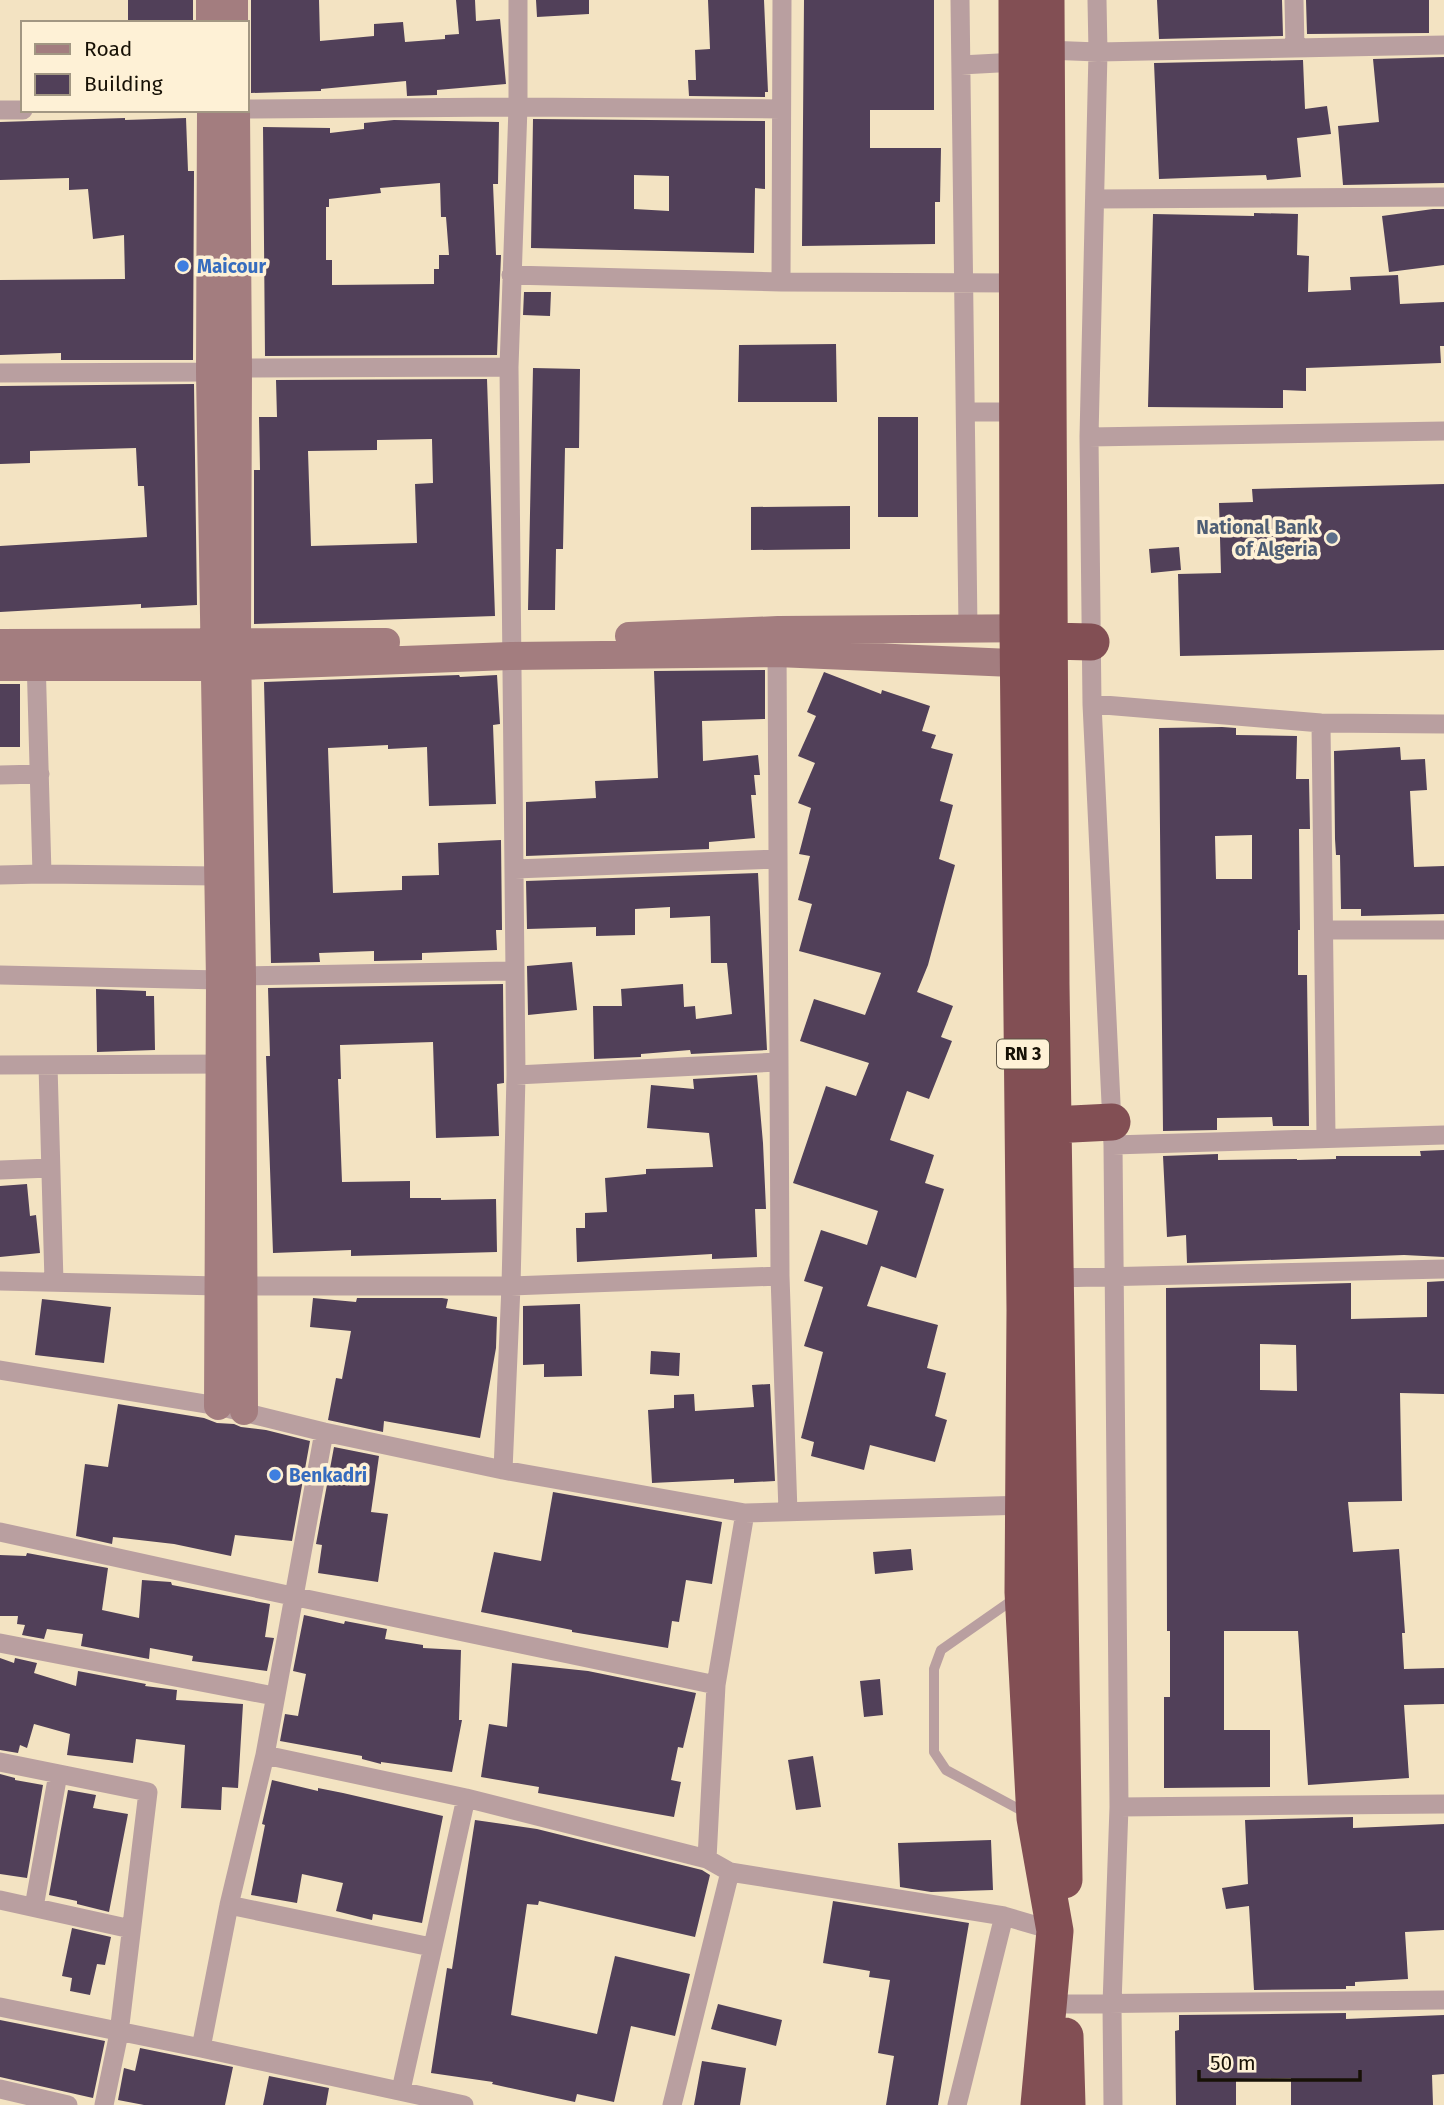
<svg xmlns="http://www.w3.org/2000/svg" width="1444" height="2105" viewBox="0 0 1444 2105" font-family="'Fira Sans',sans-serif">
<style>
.building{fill:#514059;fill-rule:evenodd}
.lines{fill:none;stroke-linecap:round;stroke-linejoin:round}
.lane{stroke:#b99fa0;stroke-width:10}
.street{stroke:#b99fa0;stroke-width:19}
.secondary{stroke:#a37d7f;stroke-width:28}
.highway{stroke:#824f54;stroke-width:37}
.shop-dot{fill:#3f7fe0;stroke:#fef1d6;stroke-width:2.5}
.service-dot{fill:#5c6f8a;stroke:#fef1d6;stroke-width:2.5}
.labels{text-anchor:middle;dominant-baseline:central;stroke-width:7;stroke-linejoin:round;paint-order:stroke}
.shield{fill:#fef1d6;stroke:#5c5444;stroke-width:2}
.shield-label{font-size:18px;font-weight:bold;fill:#171106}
.shop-label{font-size:19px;font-weight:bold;fill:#366cbe;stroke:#fef1d6;text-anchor:start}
.service-label{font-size:19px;font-weight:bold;fill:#4e5e75;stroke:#fef1d6;text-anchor:end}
</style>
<rect width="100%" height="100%" fill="#f3e3c2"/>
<!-- building -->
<path class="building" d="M128 0H193V23H128Z
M251 0H319L320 41 374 36V24L403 22 405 42 445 39V35L459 34 456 0H475L476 21 500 19 506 84 437 90V95L407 96 406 81 321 89V91L251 93Z
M536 0H589V14L537 17Z
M708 0H764L768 92H765V97L689 96 688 80H696L695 50 710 49Z
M804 0H934V110H870V148H941L940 202H935V244L802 246Z
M1157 0H1282L1283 36 1159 39Z
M1306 0H1429V33L1307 34Z
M1444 57V183L1343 185 1338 126 1379 122 1373 59Z
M1303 60 1305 109 1327 106 1331 134 1297 138 1301 177 1267 180 1266 175 1159 179 1154 63Z
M125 118V120L186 118 188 171H194L193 360H61V353L0 355V280L125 279 124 235 93 239 88 189 69 190V178L0 180V122Z
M533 119 765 121V189L755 188 754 253 531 248ZM634 175 669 176V211L634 209Z
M394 120 499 122 498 184H493L496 255H501L497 355 265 356 263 127 330 128V133L364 129V123ZM440 183 441 217H446L449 255H439V269H434V284L332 285V260H326V207H329V199L381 193 380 188Z
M1433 209H1444V265L1389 272 1382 216Z
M1254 213 1298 214 1297 255 1309 256 1308 292 1351 290 1350 277 1398 275 1400 304 1444 302V346H1440L1441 363 1306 368V391L1283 390V408L1148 407 1153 214 1254 216Z
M524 292H551L550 316 523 315Z
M836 344 837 402H738L739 345Z
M533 368 580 369 579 448H565L563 549H556L555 610H528Z
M487 379 495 616 254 624V470H260L259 417H277L276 380ZM432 439 433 483 415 484 417 543 311 546 308 451 377 450V440Z
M194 384 197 605 141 608V604L0 612V546L147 537 144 486H138L136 448 30 451V463L0 464V386Z
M878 417H918V517H878Z
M1444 484V650L1180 656 1178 574 1221 573 1219 503 1253 502 1252 489Z
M850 506V549L751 550V507Z
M1179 547 1181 570 1151 573 1149 549Z
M765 670V719L702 721 703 761 758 755 760 775H754L756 795H751L755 838 709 842V849L526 856V802L596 798 595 781 658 778 654 671Z
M824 672 881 694 882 690 930 706 922 731 936 735 931 748 953 754 940 801 953 805 939 859 955 865 928 965 917 992 953 1006 941 1037 952 1041 929 1099 907 1091 890 1140 934 1155 925 1183 944 1189 916 1278 881 1266 867 1306 938 1325 927 1368 946 1373 935 1416 947 1420 935 1462 870 1445 864 1470 811 1456 814 1442 801 1438 823 1352 804 1346 823 1287 804 1281 821 1230 867 1245 878 1211 793 1183 826 1086 856 1096 869 1063 800 1041 814 999 865 1015 881 973 799 951 812 904 798 900 810 856 799 854 811 808 798 803 815 763 798 756 816 716 807 712Z
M459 675 460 677 497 675 500 724 493 725 496 804 429 806 427 747 388 749V745L328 748 333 893 402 890V876L439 875 438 843 501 840 502 930H496L497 950 422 953V960L374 961V951L319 953 320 962 271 963 264 682Z
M0 684H20V747H0Z
M1222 727 1236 728V735L1297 736 1296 779H1309L1310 829H1299L1300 930H1298V975H1307L1309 1126H1273L1272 1117 1217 1118V1130L1163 1131 1159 728ZM1252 835V879H1216L1215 836Z
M1400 747 1401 760 1425 759 1427 790 1410 791 1414 867 1444 866V914L1361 916V909H1341L1340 855H1336L1335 839 1334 751Z
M758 873 767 1050 691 1054 690 1050 641 1054V1057L594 1059 593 1006H622L621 989 683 984 684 1007 695 1006 696 1019 732 1014 727 963H711L710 916 670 918V907L635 909V935L596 936V927L527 929 526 881Z
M572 962 577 1010 528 1015 527 966Z
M503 984 504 1083 497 1084 499 1136 436 1138 433 1042 340 1045 341 1079H338L342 1182 410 1181V1198H441V1200L496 1199 497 1252 351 1256V1250L273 1253 266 1056H270L268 988Z
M96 989 146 991V996H154L155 1050 97 1052Z
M757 1075 763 1143 766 1209H755L757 1257 712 1259V1254L577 1262 576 1228H585V1213L607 1212 605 1178 646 1174V1169L713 1167 709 1133 647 1128 651 1085 694 1089 693 1079Z
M1444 1150V1257L1404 1255 1187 1263 1186 1235 1167 1237 1163 1156 1218 1154V1160L1297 1159V1160L1336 1159V1156H1421L1420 1151Z
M27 1184 30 1216 36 1215 40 1253 0 1257V1186Z
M1444 1281V1394L1400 1393 1402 1501 1348 1502 1353 1552 1399 1549 1405 1633H1402L1404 1669 1444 1668V1704L1404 1705 1409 1778 1308 1785 1298 1631H1224V1730H1270V1787L1164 1788V1697H1170V1631H1167L1166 1288 1351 1283V1319L1427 1317V1282ZM1260 1344 1296 1345 1297 1391 1260 1390Z
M313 1298 356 1302 357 1298H442L448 1299 446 1308 497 1317 496 1348 480 1438 384 1421 383 1432 328 1420 336 1378 342 1379 351 1331 310 1327Z
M42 1299 111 1307 104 1363 35 1355Z
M580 1304 582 1376 544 1377V1364L523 1365V1306Z
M651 1351 680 1353 679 1376 650 1374Z
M770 1384 775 1481 734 1483V1479L652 1483 648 1410 674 1408V1395L694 1394 695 1411 754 1407 752 1385Z
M118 1404 204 1418 217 1423 234 1424 241 1427 266 1430 310 1441 292 1541 235 1535 231 1556 174 1544 113 1537 112 1544 76 1536 85 1464 108 1467Z
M334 1447 379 1456 371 1512 388 1514 378 1582 318 1573 322 1545 316 1544Z
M553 1492 722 1522 712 1584 686 1580 679 1622 672 1621 668 1648 572 1632V1630L481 1612 494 1552 541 1561Z
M911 1549 913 1570 875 1574 873 1552Z
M27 1553 108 1568 102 1610 139 1618 142 1580 171 1582 172 1585 270 1604 265 1637 274 1638 267 1671 192 1661 193 1656 150 1648 149 1659 81 1646 83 1634 47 1629 44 1639 22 1635 25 1625 17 1624 18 1616H0V1555L26 1556Z
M304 1615 344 1624 345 1621 387 1629 385 1639 423 1645V1648L461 1650 459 1720H462L452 1772 381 1762V1764L362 1759V1756L280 1741 285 1714 298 1716 306 1674 293 1671Z
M0 1658 14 1663 15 1658 37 1663 34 1673 76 1686 78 1671 146 1684 145 1686 177 1690 176 1700 243 1704 238 1788 222 1787 221 1810 181 1808 185 1745 136 1739 133 1763 67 1755 70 1734 34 1724 27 1748 20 1745 18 1753 0 1750Z
M512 1663 588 1671 696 1693 683 1748 678 1747 671 1780 681 1782 674 1817 538 1793 539 1787 481 1777 489 1724 507 1727Z
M880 1679 883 1715 864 1717 860 1681Z
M813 1756 821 1807 796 1810 788 1760Z
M0 1774 15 1778V1780L43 1785 27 1878 0 1874Z
M272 1780 318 1791V1788L343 1793 443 1816 422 1923 373 1914 372 1920 336 1911 343 1883 302 1874 297 1903 251 1895 265 1825 262 1824Z
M68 1790 96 1795 93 1808 128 1814 109 1912 77 1904V1901L49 1895Z
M1353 1817V1828L1444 1824V1930L1405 1932 1408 1979 1355 1982V1986H1346V1989L1254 1990 1249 1906 1226 1909 1222 1888 1248 1884 1245 1820Z
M475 1820 537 1829 702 1870 710 1875 695 1937 539 1901 538 1905 527 1904 511 2015 597 2034 615 1956 690 1974 675 2036 631 2026 614 2102 577 2094 575 2102 492 2084 493 2082 431 2073 447 1968 452 1969Z
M991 1840 993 1890 931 1892 900 1887 898 1843Z
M833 1901 969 1923 938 2105H886L894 2056 878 2053 890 1980 869 1977 870 1971 823 1963Z
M72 1928 111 1937 105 1965 97 1964 90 1995 70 1991 72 1978 62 1976Z
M718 2004 782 2020 776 2046 711 2029Z
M1346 2013V2019L1444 2015V2074L1432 2075 1433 2105H1291V2078L1236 2079V2105H1176L1175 2031 1179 2030V2015Z
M0 2020 105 2041 93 2098 0 2077Z
M140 2048 233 2067 225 2105H144L118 2100 124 2068 135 2071Z
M702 2061 746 2068 740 2105H694Z
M269 2076 329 2088 326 2105H263Z"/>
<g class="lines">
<!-- lane -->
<path class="lane" d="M1014 1599 941 1650 934 1669V1752L946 1770 1028 1814"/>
<!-- street -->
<path class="street" d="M960 0 968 628
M1097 0 1098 52 1089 437 1092 704 1113 1145 1119 1807 1112 2004 1113 2105
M1294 0 1295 48
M1046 50 1098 52 1444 45
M961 65 1017 62
M247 109 518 107 781 109
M0 110H23
M1095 199 1444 197
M511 275 781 282 1018 283
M781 282 782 0
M0 373 210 372 238 368 509 367
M966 412H1020
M1089 437 1444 431
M777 642 780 1276 788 1512
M36 657 42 874 218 876
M1092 704 1321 723 1444 724
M1321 723 1326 1137
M0 775 40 774
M515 869 778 859
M0 875 42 874
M1325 930H1444
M0 975 220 980 242 976 515 971
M0 1065 230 1064
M48 1065 54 1282
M516 1075 779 1062
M1113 1145 1444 1135
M0 1170 50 1168
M1054 1278 1444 1269
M0 1281 219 1286H511L780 1276
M0 1370 218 1406 324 1432 503 1470 745 1513 1030 1505
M324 1432 265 1755 466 1798 707 1859 730 1872 1004 1916 1055 1931
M503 1470 511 1286 516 1075 509 367 518 107V0
M0 1532 292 1596 716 1685
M0 1643 274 1696
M0 1762 148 1792 119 2033 104 2105
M1119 1807 1444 1804
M707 1859 716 1685 745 1513
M0 1900 131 1929
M229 1905 431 1947
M34 1907 58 1774
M1064 2004 1444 2000
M0 2007 201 2048 464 2105
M201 2048 229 1905 265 1755
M0 2089 68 2105
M401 2090 466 1798
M672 2105 730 1872
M957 2105 1004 1916"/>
<!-- secondary -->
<path class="secondary" d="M210 0V23
M234 0V23
M211 110 210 372 220 980 218 1406
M236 110 238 368 237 643 242 976 244 1411
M629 636 778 630 1037 628
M0 643 386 642
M0 667H216L511 656 777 653 1036 664"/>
<!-- highway -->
<path class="highway" d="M1017 0 1018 628 1025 1310 1023 1592 1035 1818 1055 1931 1039 2105
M1046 0 1051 984 1064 1880
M1050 641 1091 642
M1052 1125 1112 1122
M1065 2036 1067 2105"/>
</g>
<!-- markers -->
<g class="shop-dot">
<circle cx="183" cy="266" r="7"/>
<circle cx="275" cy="1475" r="7"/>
</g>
<circle class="service-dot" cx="1332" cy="538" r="7"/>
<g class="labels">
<!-- shield labels -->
<rect class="shield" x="997" y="1039.5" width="52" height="29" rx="5"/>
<g class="shield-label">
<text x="1023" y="1054">RN 3</text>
</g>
<!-- shop labels -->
<g class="shop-label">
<text x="197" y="266">Maicour</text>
<text x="289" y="1475">Benkadri</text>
</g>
<!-- service labels -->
<g class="service-label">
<text x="1318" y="527">National Bank<tspan x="1318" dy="22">of Algeria</tspan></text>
</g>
</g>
<!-- legend -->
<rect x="21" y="21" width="228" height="91" fill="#fef1d6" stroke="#a29783" stroke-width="2"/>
<rect x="35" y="44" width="35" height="10" fill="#a37d7f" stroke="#a29783" stroke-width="2"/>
<text x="84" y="56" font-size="21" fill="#171106">Road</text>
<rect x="35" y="74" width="35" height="21" fill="#514059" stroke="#a29783" stroke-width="2"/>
<text x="84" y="91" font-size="21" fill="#171106">Building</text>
<!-- scale -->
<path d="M1199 2070v10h161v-10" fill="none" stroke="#171106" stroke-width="3.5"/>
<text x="1210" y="2070" font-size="21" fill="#171106" stroke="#fef1d6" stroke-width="5" paint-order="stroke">50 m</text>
</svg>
